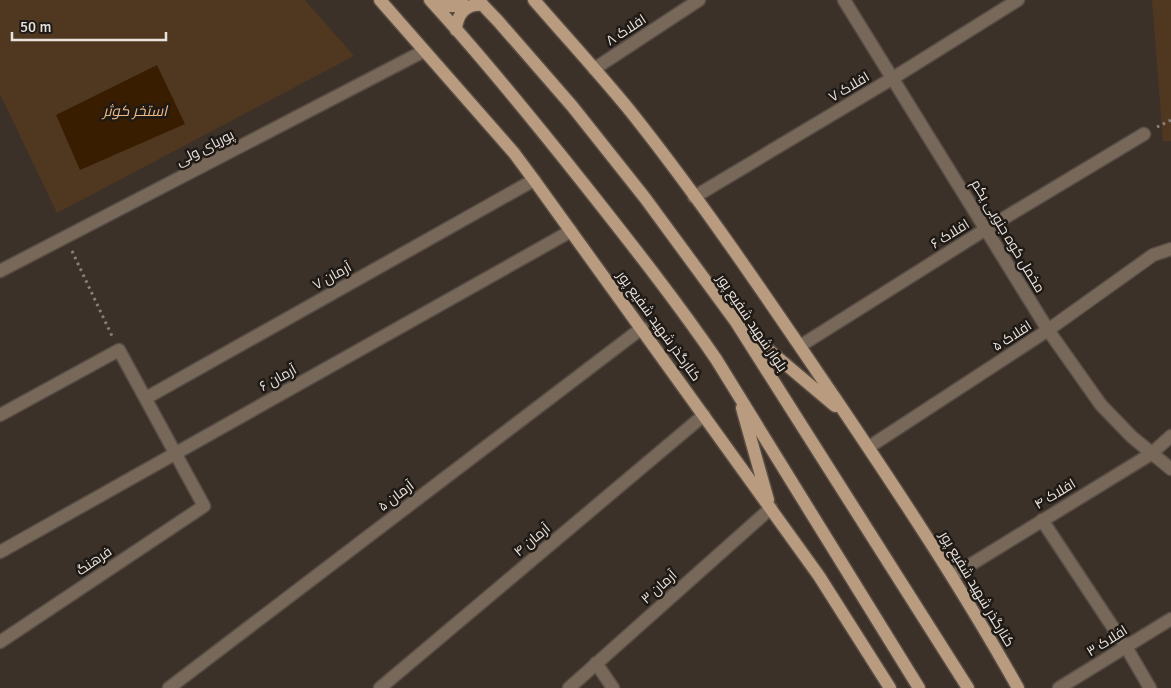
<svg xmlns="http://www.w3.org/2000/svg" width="1171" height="688" viewBox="0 0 1171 688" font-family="Signika,Cairo,sans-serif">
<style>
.green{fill:#503820}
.water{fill:#381d00}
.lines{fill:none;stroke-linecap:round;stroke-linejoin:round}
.minor-casing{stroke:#574d45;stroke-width:15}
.major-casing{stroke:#574d45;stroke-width:15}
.path{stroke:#898079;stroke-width:3;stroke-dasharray:2.5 4;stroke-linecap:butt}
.minor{stroke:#77685a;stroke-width:12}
.major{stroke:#b99b7f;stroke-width:12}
.labels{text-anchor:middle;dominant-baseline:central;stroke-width:5;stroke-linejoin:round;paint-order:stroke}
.street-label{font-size:14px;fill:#eae3dd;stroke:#1f1a16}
.water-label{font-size:15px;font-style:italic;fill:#f0ba85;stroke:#1f1a16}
</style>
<rect width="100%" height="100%" fill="#3b3128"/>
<!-- green -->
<path class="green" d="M0 0H305L354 56 57 213 0 94Z
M1152 0H1171V141H1163Z"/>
<!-- water -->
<path class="water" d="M157 65 185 124 80 170 56 115Z"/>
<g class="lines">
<defs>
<path id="minor" d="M844 0 1048 330 1101 405 1132 437 1171 469
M594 69 699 0
M694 197 893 78 1018 0
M0 271 424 51
M800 346 986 229 1144 134
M146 398 534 180
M0 415 119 350 204 506 0 642
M869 447 1048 330 1153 255 1171 249
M1042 520 1126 647 1150 688
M0 552 571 231
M952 576 1151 454 1171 436
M596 663 613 688
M169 688 642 328
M380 688 704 415
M569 688 771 508
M1059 688 1171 619"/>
<path id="major" d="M380 0 514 153 534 180 819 576 890 688
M430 0C484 59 534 121 584 184 629 241 675 299 716 359L919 688
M478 0 498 21 572 106 645 198 736 322 968 688
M534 0C566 37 600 74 631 112 704 204 769 301 835 398 899 493 962 588 1018 688
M436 6H455L462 0
M456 30C457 14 466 3 483 5
M745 330 835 406
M742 408 768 500"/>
</defs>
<!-- minor casing -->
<use href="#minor" class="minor-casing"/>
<!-- major casing -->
<use href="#major" class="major-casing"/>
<!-- path -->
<path class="path" d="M1157 127 1171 120
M72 251 112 336"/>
<!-- minor -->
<use href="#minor" class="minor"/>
<!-- major -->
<use href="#major" class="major"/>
</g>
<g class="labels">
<!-- street labels -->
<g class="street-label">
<text transform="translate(626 30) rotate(-33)">افلاک ۸</text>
<text transform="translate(849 87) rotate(-31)">افلاک ۷</text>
<text transform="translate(205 148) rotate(-27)">پوریای ولی</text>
<text transform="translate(950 234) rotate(-32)">افلاک ۶</text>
<text transform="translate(1008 236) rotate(59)">مخمل کوه جنوبی یکم</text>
<text transform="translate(332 276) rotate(-29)">آرمان ۷</text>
<text transform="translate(752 323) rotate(56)">بلوار شهید شفیع پور</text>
<text transform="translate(659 326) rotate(54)">کنارگذر شهید شفیع پور</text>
<text transform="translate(1012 336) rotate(-33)">افلاک ۵</text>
<text transform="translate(278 378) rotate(-29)">آرمان ۶</text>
<text transform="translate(1055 494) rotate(-31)">افلاک ۴</text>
<text transform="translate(396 496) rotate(-37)">آرمان ۵</text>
<text transform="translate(532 540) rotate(-40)">آرمان ۴</text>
<text transform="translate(94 561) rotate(-34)">فرهنگ</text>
<text transform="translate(659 587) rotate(-42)">آرمان ۳</text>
<text transform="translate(977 589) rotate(59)">کنارگذر شهید شفیع پور</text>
<text transform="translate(1107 641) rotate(-32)">افلاک ۳</text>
</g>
<!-- water labels -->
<g class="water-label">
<text x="135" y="111">استخر کوثر</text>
</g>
</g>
<!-- scale -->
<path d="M12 32v8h154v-8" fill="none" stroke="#eae3dd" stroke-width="2.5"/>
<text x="20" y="32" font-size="15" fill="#eae3dd" stroke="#1f1a16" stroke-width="4" paint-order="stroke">50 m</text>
</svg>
